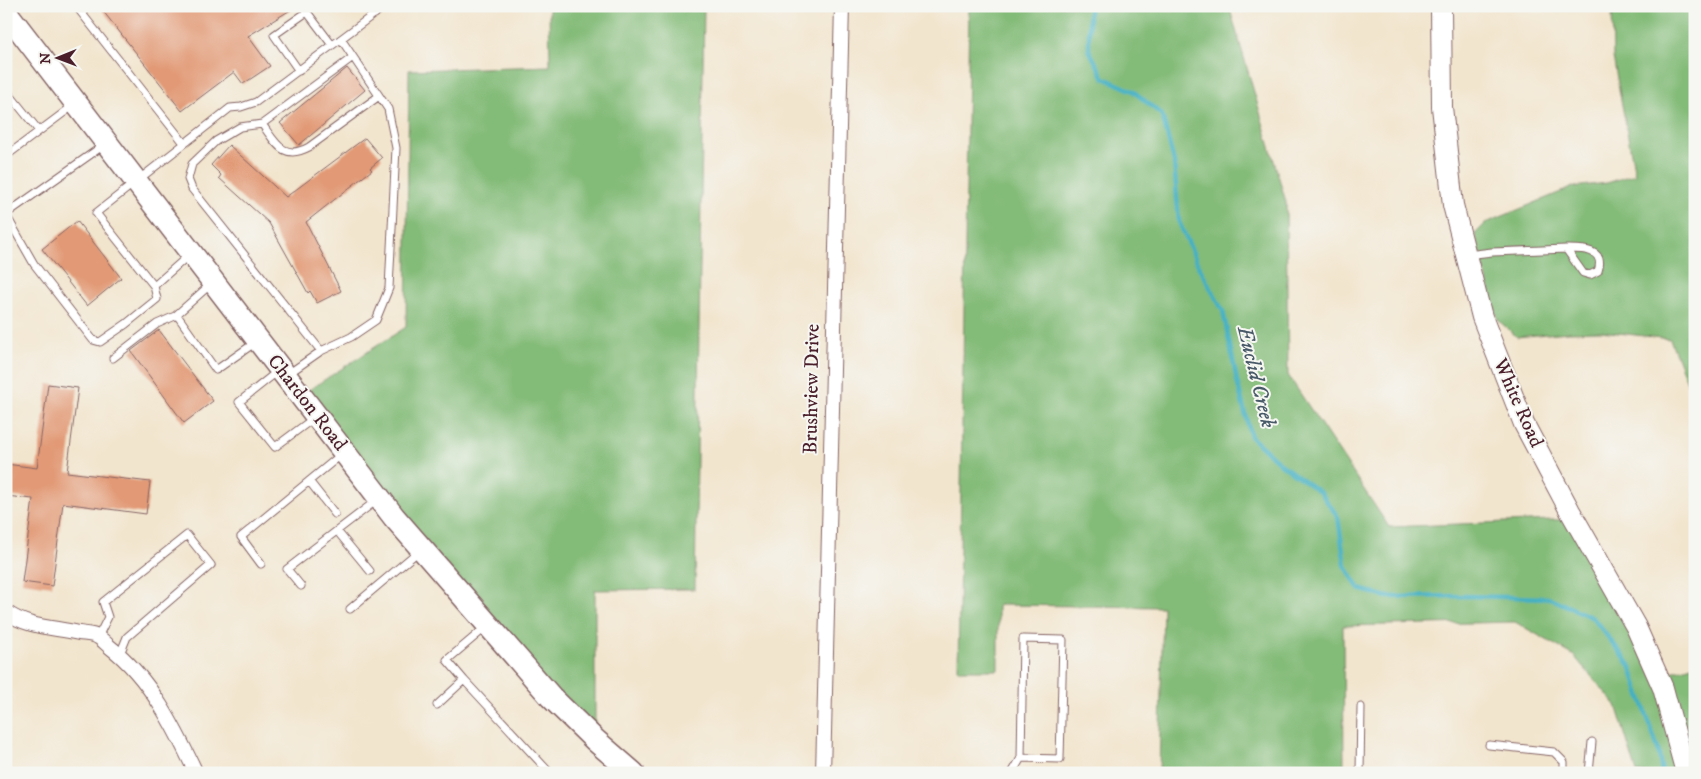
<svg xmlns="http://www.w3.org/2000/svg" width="1701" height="779" viewBox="0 0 1701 779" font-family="'IM FELL DW Pica',serif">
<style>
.forest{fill:#83bb78;stroke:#666d52}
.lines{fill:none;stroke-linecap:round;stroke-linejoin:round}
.stream{stroke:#45b1c3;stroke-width:4.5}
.building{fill:#e29a76}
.lane-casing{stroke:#856464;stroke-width:9}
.street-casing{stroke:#856464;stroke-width:16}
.secondary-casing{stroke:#856464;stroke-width:22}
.primary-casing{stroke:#856464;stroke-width:25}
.lane{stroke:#fff;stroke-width:7}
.street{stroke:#fff;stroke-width:14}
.secondary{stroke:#fff;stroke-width:20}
.primary{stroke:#fff;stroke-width:22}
.labels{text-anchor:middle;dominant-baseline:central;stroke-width:4;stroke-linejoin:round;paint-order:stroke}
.street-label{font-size:20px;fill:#4a1f2b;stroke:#f6f6f2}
.water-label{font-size:21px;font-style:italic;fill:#485968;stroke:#f6f6f2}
</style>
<rect width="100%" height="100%" fill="#f6f6f2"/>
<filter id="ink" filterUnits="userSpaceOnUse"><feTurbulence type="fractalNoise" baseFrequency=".02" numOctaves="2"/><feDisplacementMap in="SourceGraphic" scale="10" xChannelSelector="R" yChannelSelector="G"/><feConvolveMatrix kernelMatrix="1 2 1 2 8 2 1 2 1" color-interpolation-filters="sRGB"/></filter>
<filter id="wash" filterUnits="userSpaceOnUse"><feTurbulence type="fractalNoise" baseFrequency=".0096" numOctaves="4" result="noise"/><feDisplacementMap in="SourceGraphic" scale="20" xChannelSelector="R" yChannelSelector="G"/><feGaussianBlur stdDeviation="1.12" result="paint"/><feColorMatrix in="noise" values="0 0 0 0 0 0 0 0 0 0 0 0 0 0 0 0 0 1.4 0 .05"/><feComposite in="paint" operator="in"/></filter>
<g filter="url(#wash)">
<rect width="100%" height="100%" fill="#f2e5ce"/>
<!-- forest -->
<path class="forest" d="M549 6H704L695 589 595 590V740L301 395 406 327 409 70 550 66Z
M969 6H1229L1286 202 1288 375 1389 527 1575 519 1658 676 1695 665V766L1686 769V773H1637L1616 705 1573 655 1515 622 1343 626 1344 773H1240L1222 771V773H1159L1163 607 998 605V670H958Z
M1612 6H1695V402L1670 339 1601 331 1568 332 1517 337 1498 320 1475 234 1486 223 1573 187 1607 183 1635 174 1613 57Z"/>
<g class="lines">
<!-- stream -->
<path class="stream" d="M1089 6V50L1104 78 1133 91 1162 115 1174 162 1179 222 1200 269 1223 311 1237 381 1251 437 1282 465 1321 493 1338 517 1345 565 1359 589 1387 597 1463 596 1550 598 1593 618 1630 665 1658 749 1662 773"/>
</g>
<g id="blocks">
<!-- building -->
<path class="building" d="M99 6H297L248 36 270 66 243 84 234 72 182 111Z
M347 68 365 90 299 145 280 123Z
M365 138 382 158 370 168 372 170 306 222 341 291 317 303 310 291 308 293 269 223 219 178 221 175 211 165 229 145 286 197Z
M77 221 121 278 87 306 42 249Z
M159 330 213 401 184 423 131 351Z
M48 384 78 388 67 472 150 482 146 514 63 503 52 586 22 582 33 499 6 496V464L37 468Z"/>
</g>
</g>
<g filter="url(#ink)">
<use href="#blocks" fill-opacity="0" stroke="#856464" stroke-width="1"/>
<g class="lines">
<defs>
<path id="lane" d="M76 6 184 143
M369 6 375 14
M299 71 274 35 307 12 332 45
M6 90 39 131
M262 124C276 143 283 161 309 147L379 96
M6 156 74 105
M6 214 104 145
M6 215 34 264 93 340 100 342 126 324 157 299 154 286 96 213 230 108 241 107 256 102 385 6
M1467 255 1492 252 1566 249 1583 273 1590 275 1598 271C1606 248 1581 249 1566 249
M154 286 189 255
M177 315 216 370 256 342
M321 351 192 189 188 179 192 164 216 141 240 127 262 124 353 57
M113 358 157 324 175 316 211 284
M278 371 239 402 275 447 314 418
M288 374 321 351 351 337 376 320 389 288 396 148 388 109 341 39
M309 481 335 514
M337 531 370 571
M261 564 241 537 342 454
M301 586 287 569 377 500
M350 609 420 550
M98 637 108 617 103 602 187 535 211 565 127 637 120 654
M464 680 550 773
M437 705 464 680 447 660 486 627
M1489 745 1554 752 1564 762V773
M1012 773 1021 758 1023 639 1063 640 1060 759 1021 758
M1360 773 1361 707
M1589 773 1592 742"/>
<path id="street" d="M6 612C28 628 54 627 79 633 85 634 93 634 98 637 102 639 106 644 110 647 150 678 175 728 196 773
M823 773 842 6"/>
<path id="secondary" d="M1441 6 1442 107 1453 205 1482 317 1524 424 1570 511 1636 627 1663 688 1686 773"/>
<path id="primary" d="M6 12 394 517 551 697 595 740 633 773"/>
</defs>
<!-- lane casing -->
<use href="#lane" class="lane-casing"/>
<!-- street casing -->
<use href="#street" class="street-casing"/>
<!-- secondary casing -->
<use href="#secondary" class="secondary-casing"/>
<!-- primary casing -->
<use href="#primary" class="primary-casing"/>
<!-- lane -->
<use href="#lane" class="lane"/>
<!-- street -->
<use href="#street" class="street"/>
<!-- secondary -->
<use href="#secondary" class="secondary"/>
<!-- primary -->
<use href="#primary" class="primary"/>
</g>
</g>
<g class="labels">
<!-- street labels -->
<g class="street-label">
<text transform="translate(812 389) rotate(-89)">Brushview Drive</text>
<text transform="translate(307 403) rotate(52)">Chardon Road</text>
<text transform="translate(1518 403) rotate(66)">White Road</text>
</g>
<!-- water labels -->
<g class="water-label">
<text transform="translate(1256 377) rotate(76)">Euclid Creek</text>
</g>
</g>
<!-- margin -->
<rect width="1701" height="779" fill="none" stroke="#f6f6f2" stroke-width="25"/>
<!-- north arrow -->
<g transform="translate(58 58) rotate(269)" stroke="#f6f6f2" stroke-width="4" paint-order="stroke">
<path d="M0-4L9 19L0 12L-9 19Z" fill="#4a1f2b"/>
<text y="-8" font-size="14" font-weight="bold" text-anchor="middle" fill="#4a1f2b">N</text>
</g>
</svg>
